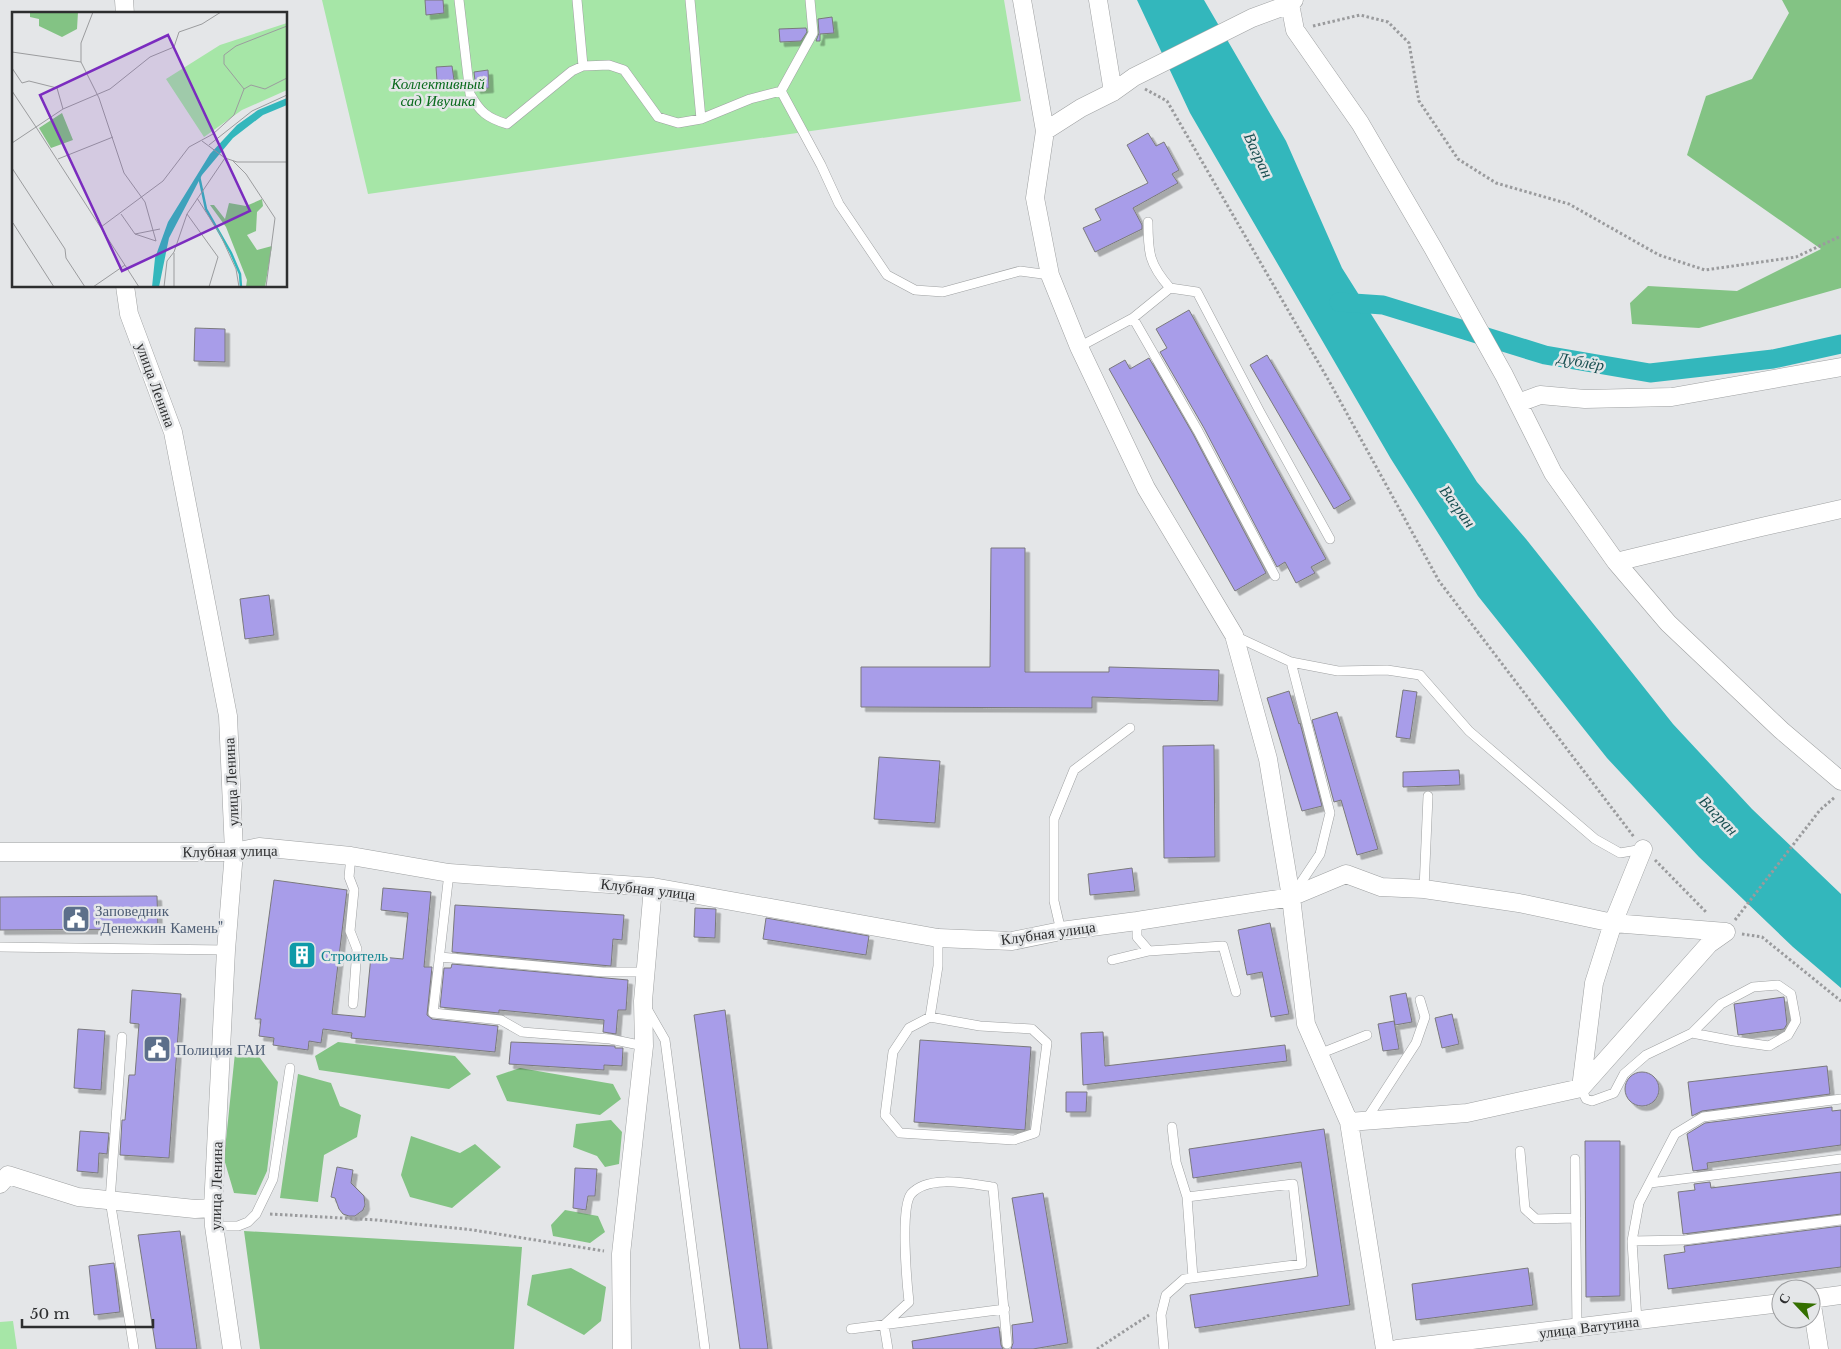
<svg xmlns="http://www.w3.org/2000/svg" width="1841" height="1349" viewBox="0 0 1841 1349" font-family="'Libre Baskerville',serif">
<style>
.green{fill:#a6e6a7}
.forest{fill:#83c384}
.water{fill:#33b7bc}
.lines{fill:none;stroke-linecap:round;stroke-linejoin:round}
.canal{stroke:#33b7bc;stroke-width:19}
.building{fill:#a89de9;stroke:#7a797c;filter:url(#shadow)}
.lane-casing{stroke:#9fa1a2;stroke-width:10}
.street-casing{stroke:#9fa1a2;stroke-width:19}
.path{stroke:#9a9b9d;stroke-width:3;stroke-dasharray:2.5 2.5;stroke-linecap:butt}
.lane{stroke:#fff;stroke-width:9}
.street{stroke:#fff;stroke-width:18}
.labels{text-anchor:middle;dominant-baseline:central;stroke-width:5;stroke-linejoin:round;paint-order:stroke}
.park-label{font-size:15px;font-style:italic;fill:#08691b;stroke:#e4e6e8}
.street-label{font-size:15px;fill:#2d2e2f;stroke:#e4e6e8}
.service-label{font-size:15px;fill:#4e5e75;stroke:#e4e6e8;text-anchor:start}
.culture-label{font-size:15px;fill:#0d838f;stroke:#e4e6e8;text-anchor:start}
.water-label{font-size:16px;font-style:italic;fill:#184e50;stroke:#e4e6e8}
.inset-river{fill:none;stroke:#33b7bc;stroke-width:2.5}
.inset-road{fill:none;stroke:#9b9c9e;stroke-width:1}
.view{fill:#7b2cbf;fill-opacity:0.15;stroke:#7b2cbf;stroke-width:2.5}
.inset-edge{fill:none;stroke:#2d2e2f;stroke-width:2.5}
</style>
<defs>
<filter id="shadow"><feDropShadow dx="4.5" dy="4.5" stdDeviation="0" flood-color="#0004"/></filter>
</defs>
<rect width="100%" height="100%" fill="#e4e6e8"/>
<!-- green -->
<path class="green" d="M322 0H1004L1021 101 368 194Z
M13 1321 17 1349H0V1322Z"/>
<!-- forest -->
<path class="forest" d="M1782 0H1841V288L1699 328 1632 324 1630 303 1648 286 1737 291 1821 249 1687 155 1706 96 1752 79 1789 13Z
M338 1042 455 1056 471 1074 449 1089 319 1070 315 1056Z
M235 1053 257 1054 278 1082 267 1171 256 1195 234 1193 224 1159Z
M520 1068 613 1084 621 1099 600 1115 507 1101 496 1076Z
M298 1074 331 1083 340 1106 361 1115 357 1137 324 1155 318 1202 280 1198Z
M611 1120 622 1132 619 1164 605 1167 597 1156 573 1147 576 1124Z
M411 1136 460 1153 475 1144 501 1167 452 1208 410 1197 401 1175Z
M565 1210 598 1216 605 1232 590 1243 553 1236 551 1225Z
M244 1231 522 1247 514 1349H260Z
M571 1268 606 1287 601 1321 584 1335 527 1305 532 1275Z"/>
<!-- water -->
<path class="water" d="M1137 0H1204L1286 141 1342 268 1477 482 1526 539 1673 724 1752 809 1841 894V988L1793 947 1699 857 1607 758 1478 596 1391 459 1190 113Z"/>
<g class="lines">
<!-- canal -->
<path class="canal" d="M1339 302 1383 305 1545 355 1650 373 1773 359 1841 344"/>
</g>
<!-- building -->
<path class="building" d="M425 0H443L444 13 426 15Z
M832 17 834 33 820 34V41H816L819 33 818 19Z
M806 28 807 32 801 41 780 42 779 29Z
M452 66 454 80 437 81 436 67Z
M488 70 489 88 476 89 474 72Z
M1148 133 1156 146 1164 142 1179 170 1172 174 1178 183 1133 208 1142 225V229L1095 252 1083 228 1101 220 1095 209 1148 183 1127 145Z
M1189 310 1326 559 1311 567 1315 573 1296 583 1285 562 1277 567 1204 428 1160 352 1167 348 1156 329Z
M195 328 225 329V362L194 361Z
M1267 355 1351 499 1334 509 1250 365Z
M1149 358 1193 434 1266 573 1235 591 1109 369 1125 360 1130 369Z
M991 548H1025V672H1109V667L1219 670 1218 701 1092 697V708L861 707V667H990Z
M269 595 274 635 245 639 240 599Z
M1403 690 1417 692 1410 739 1396 737Z
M1289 691 1299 724 1300 723 1322 806 1302 811 1267 698Z
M1337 712 1378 849 1357 855 1341 800 1334 802 1312 720Z
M1214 745 1215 857 1164 858 1163 746Z
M879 757 940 761 935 823 874 819Z
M1459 770 1460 785 1403 787V772Z
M1132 868 1135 891 1090 895 1088 874Z
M274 880 347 890 332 1014 365 1017 371 956 403 959 408 913 381 910 383 888 431 892 424 967H432L427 1015 432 1019 498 1026 495 1052 351 1038 352 1033 323 1029 321 1043 309 1041 308 1050 273 1045 274 1038 259 1036 261 1019H255Z
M157 896 158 929 0 930V897Z
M455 905 624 915 622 940 613 939 611 966 452 952Z
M695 908 716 909 715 938 694 937Z
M766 918 869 936 866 955 763 939Z
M1270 923 1289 1014 1271 1017 1262 972 1247 975 1238 930Z
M452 964 628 980 626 1010H618L616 1034 603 1032 604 1020 499 1010V1013L440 1007 444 968H451Z
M132 990 181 994 169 1158 120 1155 122 1120H125L129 1075H135L139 1024 130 1023Z
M1406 993 1412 1022 1395 1025 1390 996Z
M1784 997 1787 1024 1784 1029 1738 1035 1734 1004Z
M725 1010 768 1349H740L694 1015Z
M1452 1014 1459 1044 1442 1048 1435 1018Z
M1394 1021 1399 1049 1383 1051 1378 1024Z
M78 1029 105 1031 101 1090 74 1088Z
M1103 1032 1105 1066 1285 1045 1287 1061 1083 1085 1081 1033Z
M920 1040 1031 1047 1025 1130 914 1122Z
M511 1042 615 1046V1048H623L622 1066 604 1065V1070L509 1064Z
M1827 1066 1830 1094 1702 1111 1692 1116 1688 1082Z
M1625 1089a17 17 0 1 1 34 0a17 17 0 1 1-34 0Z
M1066 1092H1087L1086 1112H1066Z
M1832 1107V1111L1841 1110V1145L1707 1163 1708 1169 1693 1171 1687 1134 1705 1123Z
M1324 1129 1350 1305 1195 1328 1190 1295 1318 1276 1301 1162 1193 1178 1189 1149Z
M80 1131 109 1133 107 1154 99 1153 98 1173 77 1171Z
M1585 1141H1620V1296L1586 1297Z
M337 1167 353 1170 351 1183 364 1196 365 1205 363 1210 355 1216H349L343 1214 339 1209 335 1198 331 1197Z
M575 1168 597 1169 595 1196H588L586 1210 573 1208Z
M1841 1172V1214L1683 1234 1678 1192 1695 1190 1694 1184 1710 1182 1711 1188Z
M1043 1193 1068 1343 1033 1349H1011L1013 1343 1012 1325 1033 1322 1012 1198Z
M1841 1226V1267L1668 1289 1664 1255 1685 1252 1684 1246Z
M180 1231 197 1349H156L138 1235Z
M114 1263 120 1312 94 1315 89 1266Z
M1528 1268 1533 1305 1416 1320 1412 1284Z
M998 1327H999L1001 1345 1003 1349H913L912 1341Z"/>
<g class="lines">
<defs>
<path id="lane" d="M459 0 470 94C480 112 487 118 507 124L572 71 583 66 609 65 624 70 658 117 678 123 701 119 750 99 781 91 813 33 810 0
M577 0 583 66
M690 0 701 119
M781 91 821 165 839 204 887 275 915 290 943 292 1020 271 1050 275
M1148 222C1148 253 1149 264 1170 288L1197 292 1260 412 1330 539
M1133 318 1198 431 1275 576
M1079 347 1133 318 1170 288
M1235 636 1291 662 1338 671 1387 670 1420 675 1469 731 1595 839 1620 853 1643 849
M1291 662 1330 813 1320 854 1294 893
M351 856 349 877 354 890 350 931 357 949 353 1004
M449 873 433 1013 501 1020 522 1032 610 1039 644 1046
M1424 889 1428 796
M1137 921V937L1149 951
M1061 931 1054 901V819L1074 770 1130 728
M0 947 226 950
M440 957 603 972H646
M1112 960 1149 951 1223 946 1236 992
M646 1007 665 1040 705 1349
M930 1017 980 1026 1032 1029 1047 1043 1035 1133 1014 1140 900 1133 885 1115 893 1052 909 1028Z
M930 1017 938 966V938
M122 1037 110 1200 134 1349
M1319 1054 1367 1035
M1581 1088 1586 1099 1592 1101 1614 1093 1624 1074 1646 1055 1692 1033 1721 1004 1753 987 1778 985 1791 994 1796 1021 1788 1035 1769 1046 1734 1041 1692 1033
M1366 1120 1416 1043 1425 1017 1420 1000
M1172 1127 1176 1162 1187 1197 1193 1278
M1520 1151 1525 1209 1536 1219 1576 1218
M1575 1159 1577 1328
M1650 1183 1841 1159
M214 1226H238L248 1222 256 1214 273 1179 290 1068
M1632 1241 1685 1240 1841 1220
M1637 1321 1632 1241 1639 1203 1675 1134 1703 1117 1841 1099
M851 1329 1005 1309
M888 1349 884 1325 909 1302C907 1284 900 1208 911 1194 928 1174 971 1184 993 1187L1007 1344
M1164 1349 1161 1315 1166 1295 1184 1279 1302 1264 1293 1184 1187 1197"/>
<path id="street" d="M124 0 125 14
M1022 0 1045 131 1035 198 1050 275 1079 347 1146 488 1234 635 1268 759 1291 897 1306 1024 1349 1122 1385 1349
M1098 0 1113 92
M1290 4 1295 30 1360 123 1433 248 1504 375 1553 473 1616 562 1668 623 1781 730 1841 781
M1045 131 1081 108 1113 92 1134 77 1252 18 1290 4 1294 0
M125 286 129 314 173 432 228 716 234 852 226 950 213 1208 214 1226 232 1349
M1518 403 1540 395 1585 399 1672 397 1841 367
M1616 562 1757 528 1841 509
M0 852H234L259 847 351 856 449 873 653 887 938 938 1012 941 1061 931 1137 921 1291 897 1346 874 1381 887 1424 889 1519 903 1613 923 1726 932
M1581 1088 1594 983 1613 923 1643 849
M1349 1122 1467 1113 1581 1088 1709 944 1726 932
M0 1184 8 1175 78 1197 195 1209 213 1208
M1811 1299 1819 1349
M1811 1299 1841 1295
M622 1349 621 1254 644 1046 643 1001 653 887
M1397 1349 1781 1303"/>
</defs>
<!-- lane casing -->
<use href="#lane" class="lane-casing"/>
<!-- street casing -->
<use href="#street" class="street-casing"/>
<!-- path -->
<path class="path" d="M1313 26 1360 15 1388 22 1409 43 1419 101 1458 159 1496 183 1569 204 1659 255 1705 270 1796 257 1841 236
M1145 89 1167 101 1329 381 1439 581 1634 837
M1655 860 1707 913
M1735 920 1820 810 1835 797
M1742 934 1762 937 1841 1001
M270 1214 377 1220 473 1230 604 1251
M1097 1349 1149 1315"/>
<!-- lane -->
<use href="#lane" class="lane"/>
<!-- street -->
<use href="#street" class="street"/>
</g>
<!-- icons -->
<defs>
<symbol id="civic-square" viewBox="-11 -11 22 22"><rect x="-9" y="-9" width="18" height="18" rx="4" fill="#5c6f8a" stroke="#e4e6e8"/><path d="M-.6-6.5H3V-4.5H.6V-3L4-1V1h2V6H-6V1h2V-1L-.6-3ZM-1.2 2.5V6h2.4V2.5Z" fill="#fff"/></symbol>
<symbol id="building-square" viewBox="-11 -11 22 22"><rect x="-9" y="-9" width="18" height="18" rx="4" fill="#0f9aa8" stroke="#e4e6e8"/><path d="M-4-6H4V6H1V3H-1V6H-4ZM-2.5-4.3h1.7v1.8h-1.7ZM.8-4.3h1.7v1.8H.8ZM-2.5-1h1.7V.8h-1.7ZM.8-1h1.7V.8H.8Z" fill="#fff"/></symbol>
</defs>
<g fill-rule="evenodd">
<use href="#civic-square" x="60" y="903" width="32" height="32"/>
<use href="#building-square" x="286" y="939" width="32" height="32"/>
<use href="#civic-square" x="141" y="1033" width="32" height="32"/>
</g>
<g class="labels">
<!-- park labels -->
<g class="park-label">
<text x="438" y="83">Коллективный<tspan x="438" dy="17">сад Ивушка</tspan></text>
</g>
<!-- street labels -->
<g class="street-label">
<text transform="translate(156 385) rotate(70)">улица Ленина</text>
<text transform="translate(231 782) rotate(-93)">улица Ленина</text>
<text transform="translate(230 851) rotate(-1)">Клубная улица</text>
<text transform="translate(648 889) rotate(7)">Клубная улица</text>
<text transform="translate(1048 933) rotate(-8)">Клубная улица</text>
<text transform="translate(216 1186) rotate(-89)">улица Ленина</text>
<text transform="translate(1589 1327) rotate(-7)">улица Ватутина</text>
</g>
<!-- service labels -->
<g class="service-label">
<text x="95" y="910">Заповедник<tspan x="95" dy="17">"Денежкин Камень"</tspan></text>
<text x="176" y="1049">Полиция ГАИ</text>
</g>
<!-- culture labels -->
<g class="culture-label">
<text x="321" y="955">Строитель</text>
</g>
<!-- water labels -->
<g class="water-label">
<text transform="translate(1259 155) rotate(65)">Вагран</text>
<text transform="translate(1581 361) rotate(10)">Дублёр</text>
<text transform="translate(1458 506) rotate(53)">Вагран</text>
<text transform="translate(1719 815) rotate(46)">Вагран</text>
</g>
</g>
<!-- overview -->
<g transform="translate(12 12)">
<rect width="275" height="275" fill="#e4e6e8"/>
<path d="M275 11V78L230 98 192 125 154 67 208 33Z" fill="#a6e6a7"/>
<path d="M18 0H66L65 17 50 25 27 14V7L18 5ZM50 101 61 128 39 136 27 116ZM250 187 251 194 245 200 244 219 235 223 245 238 260 234 253 275H234L235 268 214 215 198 193H202L213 207 217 191 234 194Z" fill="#83c384"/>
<path d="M275 86V93L251 103 221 126 190 163 157 226 147 275H140L143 246 156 210 198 142 225 113 246 98Z" fill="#33b7bc"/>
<path class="inset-river" d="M187 164 194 197 219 241 228 262 229 275"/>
<path class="inset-road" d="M81 0 69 31V50L87 86 112 161 133 190 144 229M0 40 69 50M0 56 10 71 17 69 45 76 51 97M232 77 239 73 253 77 275 66M0 79 24 115 0 131M190 129 213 146 225 150H275M197 133 240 99 275 83M46 147 101 125M220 148 234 162 263 206 254 275M0 156 53 237 54 246 73 275M185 186 208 222 224 257 227 275M109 202 123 222 144 229M175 202 206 245 197 275M1 211 42 275M89 215 151 169 177 135 201 122 222 103 232 77 212 52V43L224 34 275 14M123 222 148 217M81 275 113 253M127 275 24 115 51 97 98 77 138 45 162 35 167 20 190 12 209 0M152 275 155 249 162 240 175 202 213 146M162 275V241"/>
<path class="view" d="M156 23 238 199 110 259 28 83Z"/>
<rect width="275" height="275" class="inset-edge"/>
</g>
<!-- north arrow -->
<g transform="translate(1796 1304) rotate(295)"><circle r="24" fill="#e4e6e8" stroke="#9b9c9e"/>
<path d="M0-4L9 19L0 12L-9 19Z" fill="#346f00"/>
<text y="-8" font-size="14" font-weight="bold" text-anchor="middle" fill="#2d2e2f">С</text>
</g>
<!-- scale -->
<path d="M22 1319v8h131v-8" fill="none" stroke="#2d2e2f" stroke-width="2.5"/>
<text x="30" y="1319" font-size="15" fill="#2d2e2f" stroke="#e4e6e8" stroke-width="4" paint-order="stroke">50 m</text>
</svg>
